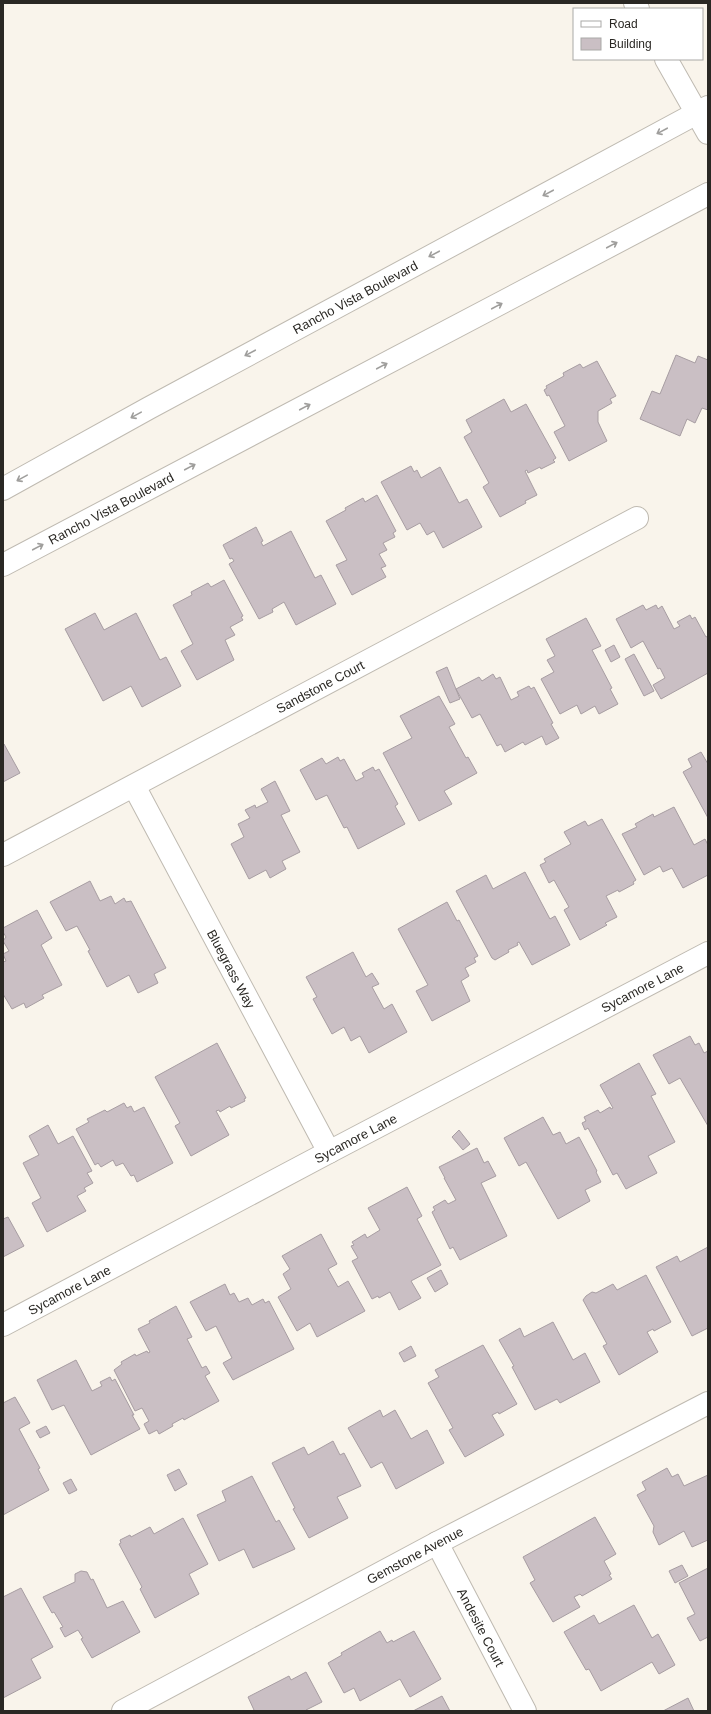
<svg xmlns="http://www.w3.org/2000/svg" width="711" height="1714" viewBox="0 0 711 1714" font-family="Arial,sans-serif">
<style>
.building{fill:#cabfc4;stroke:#a79da2}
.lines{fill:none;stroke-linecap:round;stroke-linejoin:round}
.minor-casing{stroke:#bfbab1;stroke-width:24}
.major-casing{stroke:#bfbab1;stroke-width:24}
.minor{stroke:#fff;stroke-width:22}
.major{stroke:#fff;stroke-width:22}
.oneway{stroke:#9f9e9c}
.labels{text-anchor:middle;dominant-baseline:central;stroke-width:3;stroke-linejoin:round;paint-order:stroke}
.street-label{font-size:13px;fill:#2a2824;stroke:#fff}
</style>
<rect width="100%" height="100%" fill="#f9f4eb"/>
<!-- building -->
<path class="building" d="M676 355 695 363 698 356 708 360V410L702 408 695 423 687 419 680 436 640 419 652 391 660 394Z
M597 361 616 396 610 399 612 403 598 411V422L607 441 569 461 554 432 565 426 549 395 547 396 544 390 547 388 546 386 564 376 563 373 580 364 583 368Z
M504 399 511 412 526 404 556 458 553 460 555 462 541 469 540 467 528 473 527 470 525 471 537 495 525 501 526 503 500 517 483 487 489 483 464 437 472 432 466 420Z
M411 466 414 472 417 470 421 478 440 467 459 503 467 499 482 527 443 548 434 531 427 535 420 523 407 530 381 482Z
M377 495 396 531 393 533 395 537 383 543 387 550 379 554 386 566 381 568 386 577 352 595 336 565 347 560 326 521 346 510 345 508 363 498 365 502Z
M256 527 263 541 261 542 263 546 291 531 315 578 321 575 336 604 296 625 284 602 272 609 273 612 259 619 229 564 234 561 232 558 230 559 223 545Z
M224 580 243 616 241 617 243 620 230 627 235 635 225 640 234 660 197 680 181 651 193 644 173 605 192 595 191 592 208 583 211 587Z
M643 605 646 610 656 605 658 609 662 606 674 629 680 626 677 622 690 615 692 619 695 617 706 637 708 636V673L661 699 653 685 665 678 660 668 658 669 643 641 631 648 616 619Z
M95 613 104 630 136 613 160 660 166 657 181 686 142 707 131 686 103 701 65 629Z
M586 618 601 646 592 650 612 688 610 689 618 704 599 714 595 706 581 714 577 705 560 714 541 679 554 672 547 660 555 656 546 639Z
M614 645 620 657 611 662 605 650Z
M634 654 654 691 644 696 625 659Z
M447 667 460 699 450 703 436 672Z
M493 674 496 679 500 677 511 700 519 696 517 692 529 686 531 689 534 687 553 723 551 724 559 738 546 745 542 736 525 745 523 742 505 752 501 744 497 746 480 714 472 718 456 689 479 677 482 681Z
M439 696 455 724 449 727 466 758 468 757 477 773 444 791 452 804 419 821 383 753 412 738 400 716Z
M4 744 20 773 3 782V745Z
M701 752 708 764V818L683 772 692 767 688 759Z
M338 757 340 761 344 759 356 781 364 777 362 773 373 767 375 771 379 769 398 804 395 806 405 824 358 849 347 827 344 828 327 795 316 800 300 770 322 758 326 764Z
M275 781 290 811 281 815 300 852 282 861 286 869 270 878 266 870 249 879 231 844 244 837 238 824 250 818 245 810 255 805 256 808 268 802 261 789Z
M674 807 694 845 705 839 708 845V875L683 888 672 868 663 872 660 866 644 875 622 834 637 827 635 824 653 814 654 817Z
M602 819 636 880 633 882 634 884 619 892 618 890 606 896 617 917 605 923 607 925 580 940 564 910 569 907 554 880 549 883 540 865 546 862 544 859 571 844 564 832 585 821 588 826Z
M525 872 550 919 555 916 570 945 532 965 519 942 517 943 518 945 508 950 509 952 495 960 492 958 456 891 486 875 493 889Z
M90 881 100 901 111 896 115 904 124 898 126 902 131 901 166 968 154 974 158 983 138 993 129 975 107 987 88 951 90 950 77 926 66 931 50 902Z
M447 902 457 921 459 920 478 956 474 958 476 962 465 968 469 976 461 981 470 1001 432 1021 416 991 428 985 398 929Z
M37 910 52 938 41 945 62 985 42 995 44 998 26 1008 24 1003 12 1009 3 994V962L6 961 3 954 9 951 3 941 6 937 3 932V928Z
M353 952 366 977 372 973 379 984 372 987 384 1009 392 1004 407 1032 369 1053 360 1036 351 1041 344 1027 332 1034 313 999 317 997 306 977Z
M690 1036 695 1045 699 1043 704 1053 708 1051V1126L680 1078 669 1084 653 1055Z
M217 1043 246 1098 244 1099 245 1101 231 1108 230 1106 220 1112 219 1110 216 1111 229 1135 191 1156 175 1126 180 1123 155 1077Z
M639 1063 656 1094 651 1096 675 1142 648 1156 657 1173 626 1189 617 1173 613 1175 588 1128 585 1130 582 1123 586 1121 584 1117 598 1110 600 1113 610 1107 611 1109 613 1108 600 1085Z
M124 1103 127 1108 131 1106 134 1112 144 1107 173 1163 137 1182 134 1175 131 1176 123 1163 116 1166 113 1160 101 1167 98 1163 95 1165 76 1129 89 1122 87 1119 105 1110 107 1112Z
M543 1117 553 1135 560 1132 566 1144 579 1137 597 1171 596 1172 601 1182 585 1190 590 1201 558 1219 526 1162 519 1166 504 1138Z
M48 1125 58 1144 73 1136 92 1171 87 1173 93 1183 84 1188 86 1191 77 1196 86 1211 47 1232 32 1203 41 1198 23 1163 39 1155 29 1136Z
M459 1130 470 1144 463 1150 452 1137Z
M477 1148 484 1163 488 1161 496 1176 481 1183 507 1236 460 1260 453 1247 450 1249 432 1212 435 1210 433 1207 445 1200 448 1204 456 1200 444 1178H445L439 1167Z
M407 1187 422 1216 417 1219 441 1265 411 1281 421 1298 399 1310 390 1292 379 1298 378 1296 372 1299 352 1261 358 1258 351 1246 354 1245 352 1242 365 1234 367 1238 380 1230 368 1208Z
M8 1217 24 1246 3 1257V1219Z
M321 1234 337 1264 328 1269 338 1287 348 1281 365 1311 317 1337 310 1323 297 1331 278 1297 291 1289 283 1274 290 1269 282 1256Z
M708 1247V1328L692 1336 656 1267 677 1256 680 1262Z
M441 1270 448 1284 435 1292 427 1278Z
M646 1275 671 1322 654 1331 653 1329 647 1332 658 1352 619 1375 603 1346 607 1344 583 1300 586 1296 592 1292 596 1293 613 1284 617 1290Z
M225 1284 230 1295 234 1293 239 1302 248 1298 252 1305 263 1299 265 1303 269 1301 294 1349 233 1380 223 1363 232 1358 216 1326 206 1331 190 1302Z
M176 1306 192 1337 187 1339 202 1368 206 1366 210 1373 205 1376 219 1401 184 1420 183 1418 172 1424 173 1426 159 1434 157 1430 149 1434 144 1424 149 1421 142 1408 135 1411 114 1370 122 1364 121 1362 135 1354 136 1356 147 1351 148 1353 150 1352 138 1329 150 1323 149 1321Z
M553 1322 573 1360 585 1353 600 1382 560 1403 557 1399 535 1410 512 1367 514 1366 499 1340 520 1328 524 1337Z
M483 1345 517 1404 499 1414 498 1412 492 1415 504 1435 465 1457 449 1430 453 1428 428 1383 439 1377 435 1370Z
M411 1346 416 1356 404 1362 399 1353Z
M76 1360 92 1391 102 1386 100 1382 110 1377 112 1381 115 1379 134 1415H132L140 1429 91 1455 64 1405 52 1410 37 1380Z
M15 1397 30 1423 19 1429 40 1468 38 1469 49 1490 3 1515V1403Z
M380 1410 383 1417 395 1410 411 1439 427 1430 444 1463 396 1489 382 1462 371 1468 348 1428Z
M46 1426 50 1433 40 1438 36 1431Z
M333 1441 340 1455 344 1453 361 1486 337 1497 348 1518 309 1538 293 1509 295 1508 272 1463 304 1447 308 1455Z
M667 1468 672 1477 678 1474 684 1486 708 1475V1540L692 1547 684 1531 659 1545 653 1532 654 1526 637 1495 646 1490 642 1482Z
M179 1469 187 1484 175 1491 167 1475Z
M252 1476 276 1522 279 1520 295 1549 253 1568 244 1549 219 1561 197 1515 226 1501 222 1491Z
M71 1479 77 1490 69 1494 63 1483Z
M595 1517 616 1554 604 1561 611 1574 609 1575 612 1579 582 1596 580 1594 574 1597 580 1607 553 1622 530 1583 535 1580 523 1557Z
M183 1518 208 1564 189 1574 199 1594 155 1618 140 1589 142 1587 119 1544 121 1543 120 1540 130 1535 131 1537 150 1527 154 1534Z
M682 1565 688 1576 675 1583 669 1571Z
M708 1568V1637L700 1641 687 1618 695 1614 679 1583Z
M81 1571 87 1572 91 1580 93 1579 107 1608 123 1601 140 1632 92 1658 81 1639 83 1638 78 1630 65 1637 60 1628 63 1627 54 1612 52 1613 43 1597 75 1582V1574Z
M21 1588 53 1647 31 1659 41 1678 3 1698V1597Z
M634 1605 652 1638 658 1634 675 1665 659 1674 652 1662 601 1691 589 1669 586 1670 564 1632 594 1615 599 1624Z
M380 1631 387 1643 392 1640 393 1642 414 1631 441 1679 410 1697 400 1679 360 1701 354 1688 344 1693 328 1663 342 1655 341 1653Z
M306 1672 322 1702 306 1710 309 1711H252L254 1710 248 1697 289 1676 291 1680Z
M442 1696 450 1711H413Z
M688 1698 694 1711H663Z"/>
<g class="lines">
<defs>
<g id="minor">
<path d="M635 3 638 9"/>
<path d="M666 59 708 133"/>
<path id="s1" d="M134 786 329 1152"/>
<path id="s2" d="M3 855 637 518"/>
<path id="s3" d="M3 1325 329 1152 708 953"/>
<path id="s4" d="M437 1543 525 1711"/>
<path id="s5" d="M123 1711 437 1543 708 1403"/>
</g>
<g id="major">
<path id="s6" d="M3 489 149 408 708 107"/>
<path id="s7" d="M3 565 708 194"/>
</g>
</defs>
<!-- minor casing -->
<use href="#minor" class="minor-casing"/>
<!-- major casing -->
<use href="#major" class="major-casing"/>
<!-- minor -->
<use href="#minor" class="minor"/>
<!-- major -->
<use href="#major" class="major"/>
</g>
<!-- one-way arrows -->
<defs><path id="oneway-shaft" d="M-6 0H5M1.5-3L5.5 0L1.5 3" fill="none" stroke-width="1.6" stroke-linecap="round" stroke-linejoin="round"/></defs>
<g class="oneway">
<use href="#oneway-shaft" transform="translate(662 131) rotate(152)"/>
<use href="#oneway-shaft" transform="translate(548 193) rotate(152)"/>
<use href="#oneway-shaft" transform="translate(612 245) rotate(-28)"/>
<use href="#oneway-shaft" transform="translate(434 254) rotate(152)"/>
<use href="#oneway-shaft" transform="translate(497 306) rotate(-28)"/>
<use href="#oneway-shaft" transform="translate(250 353) rotate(152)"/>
<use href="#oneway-shaft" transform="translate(382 366) rotate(-28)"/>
<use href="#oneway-shaft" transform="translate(305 407) rotate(-28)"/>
<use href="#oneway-shaft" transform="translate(136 415) rotate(151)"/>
<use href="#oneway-shaft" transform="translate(190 467) rotate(-28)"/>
<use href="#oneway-shaft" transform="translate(22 478) rotate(151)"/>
<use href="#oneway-shaft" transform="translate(38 547) rotate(-28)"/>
</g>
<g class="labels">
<!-- street labels -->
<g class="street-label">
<text stroke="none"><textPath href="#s6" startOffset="401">Rancho Vista Boulevard</textPath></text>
<text stroke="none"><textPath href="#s7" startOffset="122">Rancho Vista Boulevard</textPath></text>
<text stroke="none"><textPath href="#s2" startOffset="359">Sandstone Court</textPath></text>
<text stroke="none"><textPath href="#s1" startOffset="207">Bluegrass Way</textPath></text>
<text stroke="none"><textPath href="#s3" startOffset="723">Sycamore Lane</textPath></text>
<text stroke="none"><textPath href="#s3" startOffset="399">Sycamore Lane</textPath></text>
<text stroke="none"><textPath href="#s3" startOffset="75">Sycamore Lane</textPath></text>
<text stroke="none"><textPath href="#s5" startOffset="331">Gemstone Avenue</textPath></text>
<text stroke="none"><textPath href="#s4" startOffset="95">Andesite Court</textPath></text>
</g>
</g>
<!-- border -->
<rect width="711" height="1714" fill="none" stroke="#2a2824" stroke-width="8"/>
<!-- legend -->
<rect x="573" y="8" width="130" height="52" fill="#ffffff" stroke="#aaa9a7"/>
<rect x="581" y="21" width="20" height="6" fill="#ffffff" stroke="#aaa9a7"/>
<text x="609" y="28" font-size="12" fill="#2a2824">Road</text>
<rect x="581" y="38" width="20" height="12" fill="#cabfc4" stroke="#aaa9a7"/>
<text x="609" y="48" font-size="12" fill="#2a2824">Building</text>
</svg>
